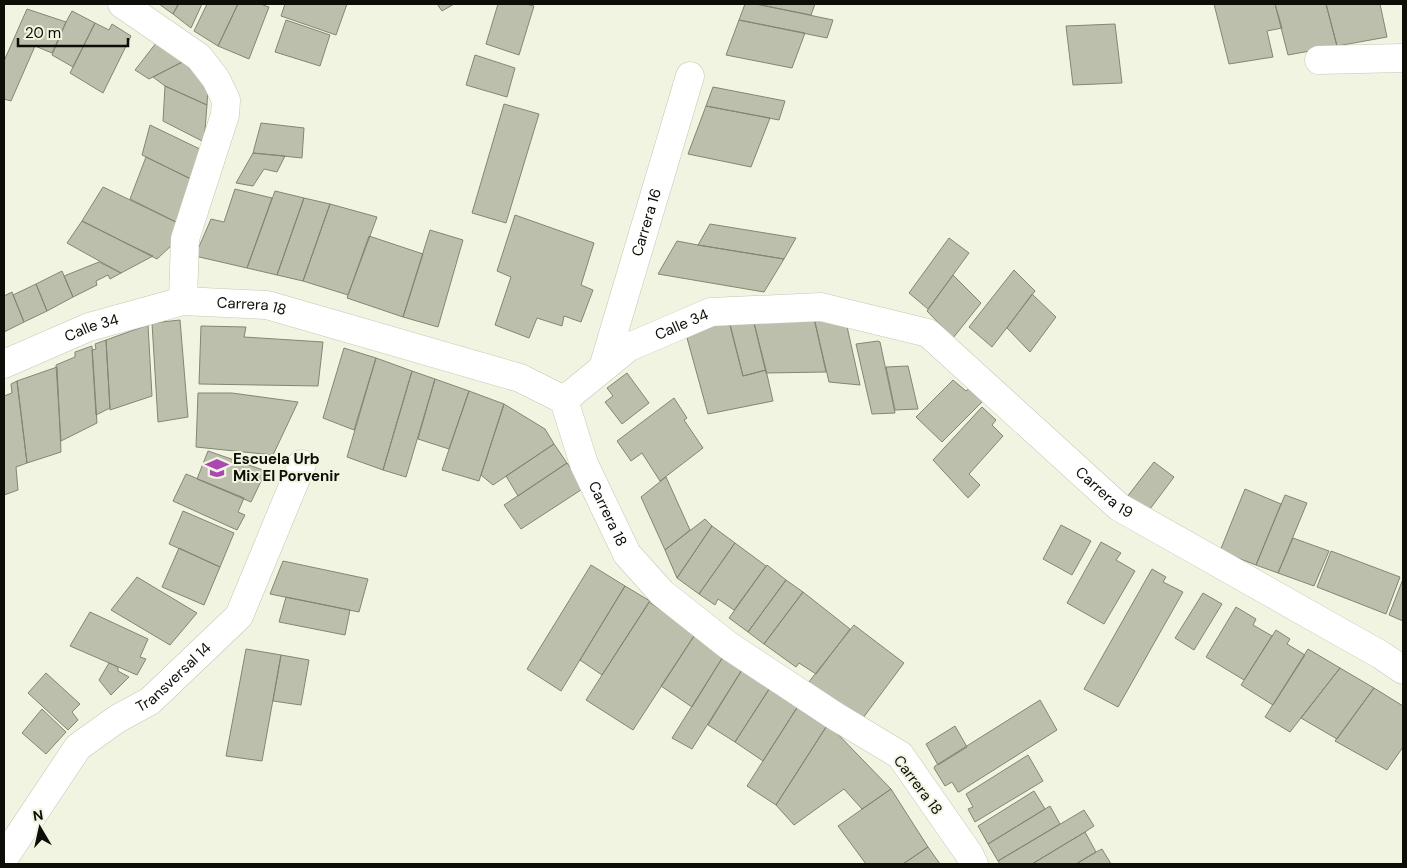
<svg xmlns="http://www.w3.org/2000/svg" width="1407" height="868" viewBox="0 0 1407 868" font-family="'DM Sans',sans-serif">
<style>
.building{fill:#bcbfac;stroke:#838673}
.lines{fill:none;stroke-linecap:round;stroke-linejoin:round}
.minor-casing{stroke:#c4c7b4;stroke-width:29}
.minor{stroke:#fff;stroke-width:28}
.labels{text-anchor:middle;dominant-baseline:central;stroke-width:4;stroke-linejoin:round;paint-order:stroke}
.street-label{font-size:15px;fill:#0d0e07;stroke:#f1f4e0}
.poi-label{font-size:15px;font-weight:bold;fill:#0d0e07;stroke:#f1f4e0;text-anchor:start}
</style>
<rect width="100%" height="100%" fill="#f1f4e0"/>
<!-- building -->
<path class="building" d="M159 4H178L173 14Z
M179 4H202L191 28 173 14Z
M207 4H238L218 46 194 31Z
M238 4H260L269 7 249 59 218 46Z
M285 4H347L336 35 281 16Z
M437 4H454L442 11Z
M498 4H526L534 6 519 55 486 44Z
M745 4H756L833 20 827 38 739 20Z
M756 4H815L811 15Z
M1214 4H1275L1282 28 1267 31 1273 57 1229 64Z
M1275 4H1326L1337 46 1288 55Z
M1326 4H1380L1387 37 1337 46Z
M27 9 66 22 52 53 35 46 11 101 4 99V61Z
M72 11 95 23 73 67 52 55 66 22Z
M286 20 330 35 320 66 275 52Z
M739 20 805 33 792 68 726 55Z
M95 23 109 30 112 24 131 36 103 93 70 73Z
M1115 24 1122 83 1073 85 1066 26Z
M160 38 190 58 149 79 135 70Z
M475 55 515 68 507 97 466 85Z
M190 58 209 71 207 105 165 86 153 77Z
M165 86 207 105 204 142 163 121Z
M713 87 785 101 779 120 706 106Z
M504 104 539 114 506 223 472 213Z
M706 106 770 118 751 167 688 154Z
M261 123 304 128 302 158 253 153Z
M150 125 204 151 195 181 142 155Z
M253 153 285 156 277 172 264 169 253 186 236 183Z
M146 157 195 181 180 224 130 199Z
M103 187 180 224 172 245 157 259 82 221Z
M235 189 272 198 247 268 195 256 211 219 224 222Z
M275 191 304 198 277 275 247 268Z
M304 198 330 204 303 281 277 275Z
M330 204 377 217 348 295 303 281Z
M515 215 594 243 581 285 593 290 581 322 564 316 562 326 537 318 529 338 495 325 511 277 497 271Z
M82 221 130 245 153 256 121 273 67 243Z
M710 224 796 238 784 259 698 245Z
M430 230 463 240 438 327 403 317Z
M369 236 423 254 403 317 347 298Z
M949 238 969 253 928 309 909 293Z
M677 241 698 245 784 259 764 292 658 274Z
M99 262 121 273 110 279 108 275 96 281 97 285 73 297 64 276Z
M1014 270 1035 291 992 347 969 327Z
M62 271 73 297 47 311 36 284Z
M953 275 981 303 953 338 927 311Z
M36 284 47 311 24 322 13 295Z
M12 292 24 322 4 332V296Z
M1032 294 1056 317 1030 352 1007 328Z
M728 318 743 376 766 370 773 401 708 414 684 327Z
M814 318 826 372 766 373 753 319Z
M814 318 846 322 860 385 829 382Z
M753 319 766 370 743 376 729 320Z
M180 320 188 417 158 422 152 323Z
M148 325 152 396 110 410 106 340Z
M201 326 246 327 244 337 323 342 318 386 199 384Z
M106 340 110 408 96 415 92 350 96 349 95 344Z
M878 341 880 342 895 413 872 414 856 344Z
M92 346 97 423 61 441 56 365 75 357V352Z
M344 348 376 358 354 430 323 418Z
M376 358 412 371 383 470 347 457Z
M908 366 918 409 895 410 886 367Z
M57 367 61 452 27 463 17 381Z
M412 371 435 379 406 477 383 470Z
M627 373 649 403 622 424 605 402 613 396 607 388Z
M435 379 469 391 449 449 418 439Z
M953 380 966 391 972 386 986 398 942 442 916 417Z
M17 381 27 463 16 467 18 490 4 495V396L12 393 11 384Z
M469 391 504 404 479 481 442 470Z
M198 393H232L298 402 273 455 196 447Z
M674 398 687 418 684 420 703 448 660 481 642 453 631 461 617 441Z
M504 404 545 429 554 444 493 485 481 475Z
M982 407 996 420 992 425 1003 436 969 474 980 485 968 498 933 460Z
M554 444 567 463 518 496 506 476Z
M208 451 266 471 251 502 197 479Z
M1154 462 1174 477 1147 513 1127 497Z
M567 463 584 488 521 529 504 505Z
M186 474 244 498 238 512 245 515 237 530 173 501Z
M666 477 690 530 665 550 641 497Z
M1245 489 1281 504 1256 565 1220 551Z
M1285 495 1307 503 1278 573 1256 565Z
M183 511 234 533 220 567 169 544Z
M705 519 712 526 677 578 665 550Z
M1061 525 1091 541 1072 575 1043 559Z
M712 526 735 543 699 594 677 578Z
M1293 538 1329 551 1314 586 1278 573Z
M1101 542 1121 553 1116 560 1135 571 1104 624 1067 603Z
M735 543 766 566 734 610 718 599 715 605 699 594Z
M179 548 220 567 204 605 162 587Z
M1331 551 1400 577 1386 614 1317 587Z
M283 561 368 579 359 612 270 594Z
M591 565 625 586 561 691 527 669Z
M767 565 786 580 748 632 729 618Z
M1152 569 1166 577 1163 582 1183 592 1118 707 1084 689Z
M137 577 197 613 170 645 111 610Z
M1403 579V621L1389 615Z
M786 580 803 592 764 644 748 632Z
M625 586 650 601 602 675 580 660Z
M803 592 850 629 816 674 799 663 796 667 764 644Z
M1203 593 1222 604 1194 650 1175 638Z
M286 597 350 610 345 635 279 622Z
M649 602 696 633 633 730 586 700Z
M1236 607 1256 619 1253 625 1272 636 1244 680 1206 657Z
M90 612 148 639 140 657 146 659 137 675 70 646Z
M854 625 904 663 860 722 808 683Z
M1276 630 1290 639 1287 644 1305 655 1273 705 1241 685Z
M696 633 726 652 692 707 661 686Z
M246 649 281 655 262 761 226 756Z
M1308 649 1340 668 1290 732 1265 717Z
M726 652 745 665 692 749 672 738Z
M281 655 309 660 301 705 273 701Z
M109 663 118 667V671L129 677 111 695 99 680Z
M745 665 773 683 735 742 708 725Z
M1340 668 1374 688 1337 739 1301 718Z
M46 673 80 704 72 712 78 720 68 730 28 693Z
M773 683 800 703 763 761 735 742Z
M1374 688 1403 706V747L1387 770 1335 741Z
M1040 700 1057 730 959 792H958L952 782 945 786 934 768 935 766Z
M800 703 828 724 776 805 747 786Z
M42 709 66 732 46 754 22 733Z
M828 724 891 789 862 809 844 789 794 825 776 805Z
M955 726 967 747 938 765 926 744Z
M1028 755 1043 781 975 822 968 809 973 807 966 794Z
M891 789 928 847 903 864H866L838 826Z
M1034 791 1045 809 988 844 978 826Z
M1050 806 1060 824 998 861 988 844Z
M1084 810 1094 826 1085 832 1032 864H1000L998 861 1003 858Z
M1085 832 1096 852 1076 864H1032Z
M928 847 940 864H903Z
M1102 849 1111 864H1076L1096 852Z"/>
<g class="lines">
<defs>
<g id="minor">
<path d="M122 4 199 57 216 79 226 100 225 115 185 239 183 301"/>
<path d="M1319 60 1403 58"/>
<path id="s1" d="M4 364 89 327 183 301 267 305 520 378 564 400 584 464 627 554 662 593 729 646 835 716 900 755 969 854 974 864"/>
<path id="s2" d="M603 368 690 76"/>
<path id="s3" d="M564 400 629 347 711 312 821 307 928 333 1119 507 1381 655 1403 670"/>
<path id="s4" d="M4 858 78 747 117 719 150 701 239 616 302 464"/>
</g>
</defs>
<!-- minor casing -->
<use href="#minor" class="minor-casing"/>
<!-- minor -->
<use href="#minor" class="minor"/>
</g>
<!-- icons -->
<defs>
<symbol id="school-bare" viewBox="-9 -9 18 18"><path d="M0-5L7-2L0 1L-7-2ZM-4 1L0 2.5L4 1V4Q0 6-4 4Z" fill="#a849b2" stroke="#f1f4e0" stroke-width="2.5" paint-order="stroke"/></symbol>
</defs>
<g fill-rule="evenodd">
<use href="#school-bare" x="201" y="452" width="32" height="32"/>
</g>
<g class="labels">
<!-- street labels -->
<g class="street-label">
<text stroke="none"><textPath href="#s2" startOffset="152">Carrera 16</textPath></text>
<text stroke="none"><textPath href="#s1" startOffset="259">Carrera 18</textPath></text>
<text stroke="none"><textPath href="#s3" startOffset="141">Calle 34</textPath></text>
<text stroke="none"><textPath href="#s1" startOffset="95">Calle 34</textPath></text>
<text stroke="none"><textPath href="#s3" startOffset="631">Carrera 19</textPath></text>
<text stroke="none"><textPath href="#s1" startOffset="709">Carrera 18</textPath></text>
<text stroke="none"><textPath href="#s4" startOffset="252">Transversal 14</textPath></text>
<text transform="translate(918 785) rotate(53)">Carrera 18</text>
</g>
<!-- poi labels -->
<g class="poi-label">
<text x="233" y="459">Escuela Urb<tspan x="233" dy="17">Mix El Porvenir</tspan></text>
</g>
</g>
<!-- border -->
<rect width="1407" height="868" fill="none" stroke="#0d0e07" stroke-width="10"/>
<!-- north arrow -->
<g transform="translate(40 828) rotate(351)" stroke="#f1f4e0" stroke-width="4" paint-order="stroke">
<path d="M0-4L9 19L0 12L-9 19Z" fill="#0d0e07"/>
<text y="-8" font-size="14" font-weight="bold" text-anchor="middle" fill="#0d0e07">N</text>
</g>
<!-- scale -->
<path d="M18 38v8h110v-8" fill="none" stroke="#0d0e07" stroke-width="2.5"/>
<text x="25" y="38" font-size="15" fill="#0d0e07" stroke="#f1f4e0" stroke-width="4" paint-order="stroke">20 m</text>
</svg>
